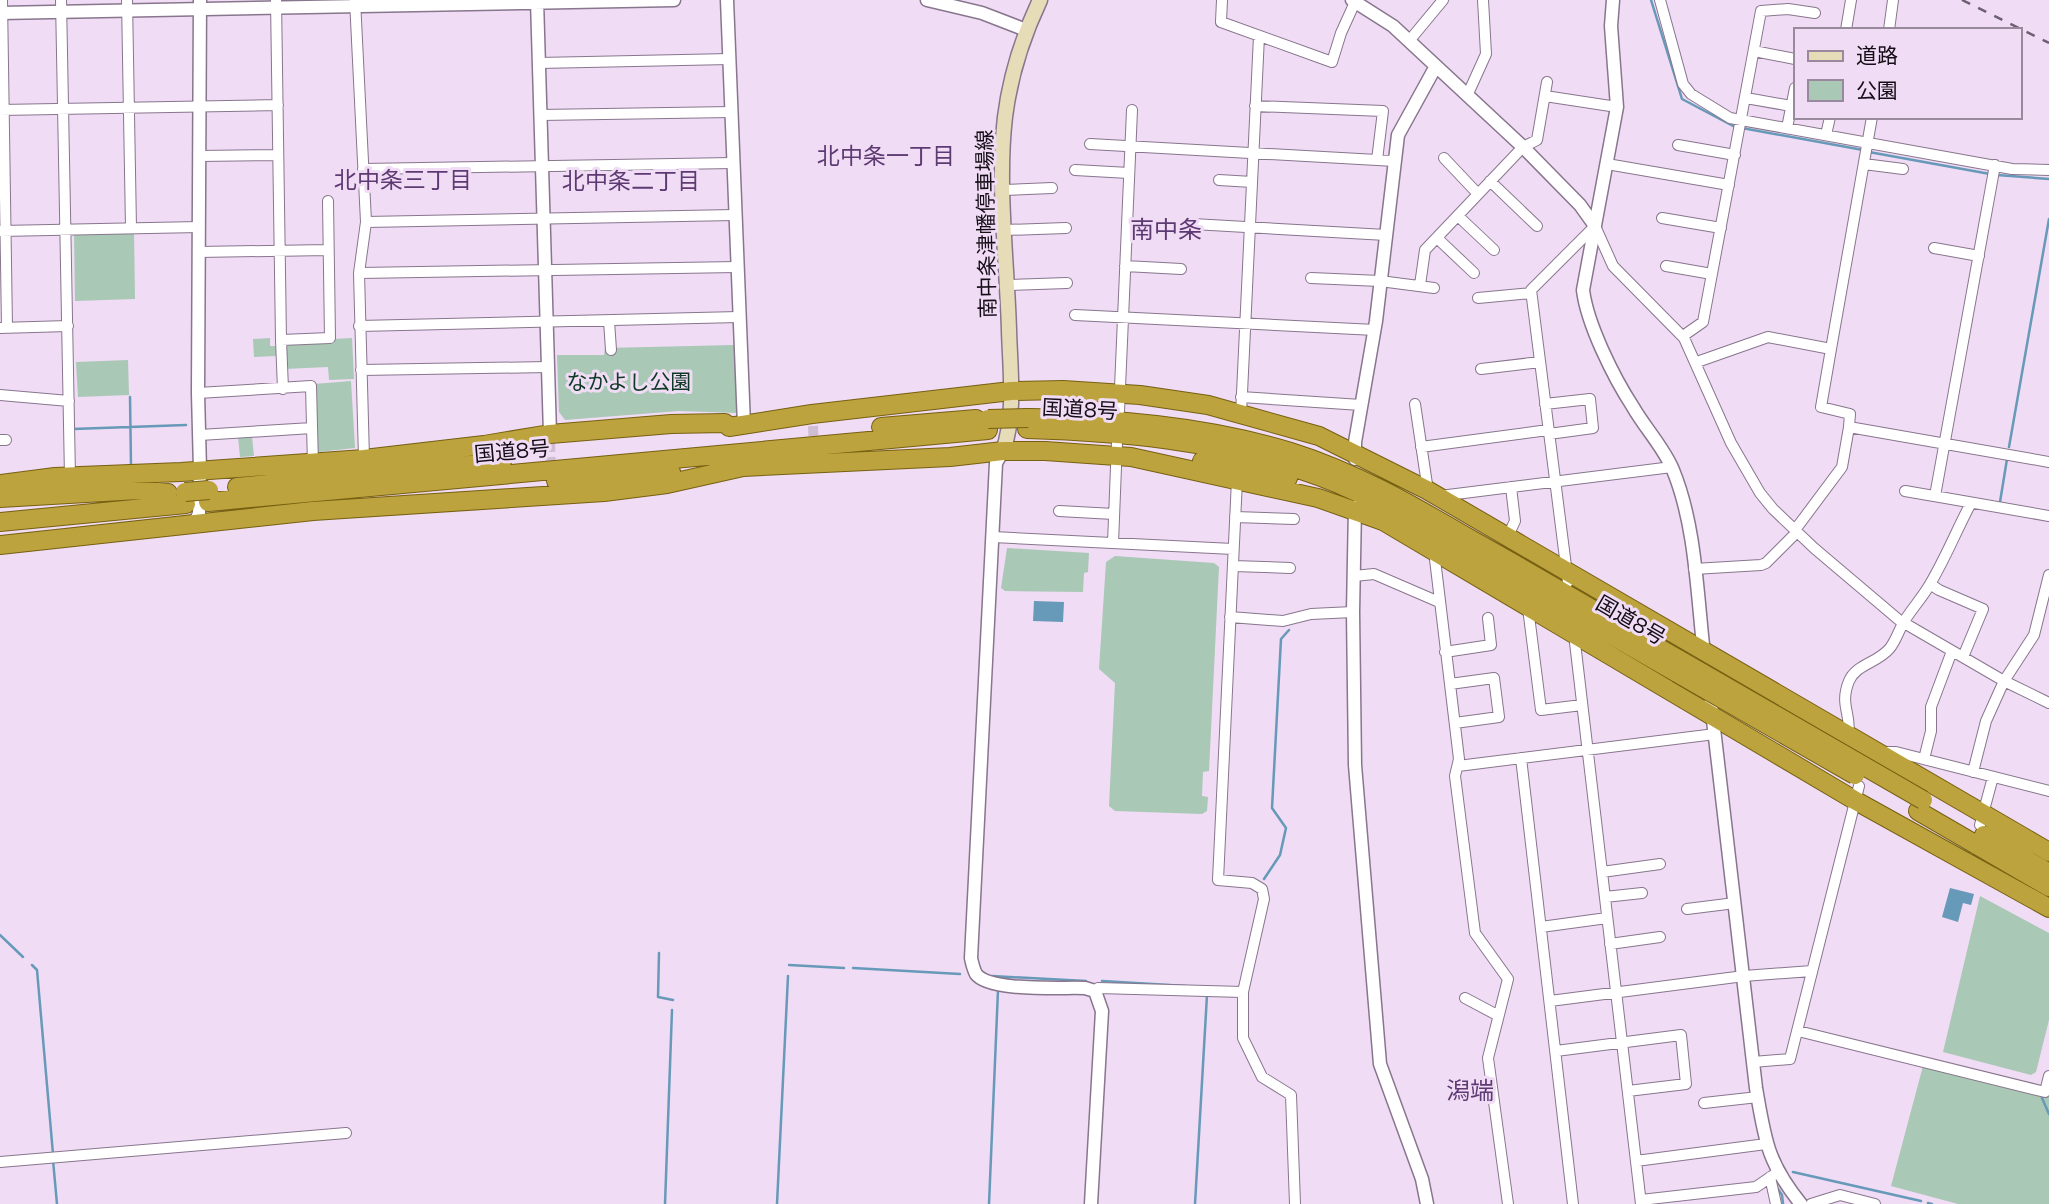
<svg xmlns="http://www.w3.org/2000/svg" width="2049" height="1204" viewBox="0 0 2049 1204" font-family="'Space Grotesk','Noto Sans JP',sans-serif">
<style>
.green{fill:#a9c8b5}
.water{fill:#6799b8}
.lines{fill:none;stroke-linecap:round;stroke-linejoin:round}
.stream{stroke:#6799b8;stroke-width:2.5}
.minor-tunnel{stroke:#cfbdd4;stroke-width:10;stroke-dasharray:10 5;stroke-linecap:butt}
.minor-casing{stroke:#88768d;stroke-width:12}
.tertiary-casing{stroke:#88768d;stroke-width:15}
.secondary-casing{stroke:#88768d;stroke-width:17}
.trunk-casing{stroke:#776011;stroke-width:20}
.minor{stroke:#fff;stroke-width:10}
.tertiary{stroke:#fff;stroke-width:12}
.secondary{stroke:#e6dcb7;stroke-width:14}
.trunk{stroke:#bca33e;stroke-width:18}
.rail{stroke:#6c6070;stroke-width:2.5;stroke-dasharray:9 9;stroke-linecap:butt}
.trunk-bridge-casing{stroke:#776011;stroke-width:20;stroke-linecap:butt}
.trunk-bridge{stroke:#bca33e;stroke-width:18}
.labels{text-anchor:middle;dominant-baseline:central;stroke-width:6;stroke-linejoin:round;paint-order:stroke}
.street-label{font-size:21px;fill:#150e17;stroke:#f0dcf5}
.park-label{font-size:21px;fill:#0f3924;stroke:#f0dcf5}
.neighbourhood-label{font-size:23px;fill:#5e3a73;stroke:#f0dcf5}
.quarter-label{font-size:24px;fill:#5e3a73;stroke:#f0dcf5}
</style>
<rect width="100%" height="100%" fill="#f0dcf5"/>
<!-- green -->
<path class="green" d="M74 231H134L135 299 75 301Z
M270 338V346H276V356L254 357 253 339Z
M352 338 354 379 329 380 328 367 285 369 284 349 288 345 334 343V339Z
M734 345 737 413 679 411 565 420 559 412 557 355H604L605 348Z
M128 360 129 395 78 397 76 362Z
M351 381 355 448 318 452 314 384Z
M252 436 254 456 240 457 238 437Z
M1007 548 1089 553 1088 572 1084 573 1083 592 1005 591 1001 588Z
M1115 556 1214 563 1219 567 1209 771 1203 772 1202 796 1208 797 1207 811 1202 814 1115 811 1109 806 1115 683 1099 669 1106 562Z
M1980 896 2049 933V1020L2036 1072 2031 1075 1943 1052Z
M1923 1066 2048 1097 2049 1095V1204H1958L1891 1186Z"/>
<!-- water -->
<path class="water" d="M1034 601 1064 602 1063 622 1033 621Z
M1950 888 1974 894 1971 905 1963 903 1958 922 1942 917Z"/>
<g class="lines">
<!-- stream -->
<path class="stream" d="M1651 0 1682 99 1735 127
M1742 128 1863 150
M1869 152 1990 174
M1997 175 2049 179
M130 397 131 466
M73 429 186 425
M2009 447 2049 219
M2000 502 2007 459
M1264 879 1280 855 1286 828 1272 808 1281 639 1289 630
M0 935 23 957
M659 953 658 997 673 1000
M32 965 37 970 53 1154
M789 965 844 968
M853 968 960 974
M992 976 1086 981
M1102 981 1186 986
M2042 1098 2049 1114
M53 1160 57 1204
M1793 1172 1921 1201
M1776 1186 1782 1195 1783 1204
M1928 1203 1932 1204
M665 1204 672 1010
M777 1204 788 976
M989 1204 998 990
M1195 1204 1207 995"/>
<!-- minor-tunnel -->
<path class="minor-tunnel" d="M813 426 814 449
M550 442 551 474"/>
<defs>
<path id="minor" d="M2 0 7 328
M61 0 70 477
M127 0 131 228
M276 0 281 340 330 338 328 201
M355 0 366 222 359 273 364 459
M1222 0 1221 22 1332 62 1341 33 1356 0
M1660 0 1683 84 1691 94 1730 118 2012 169 2049 170
M1846 30 1851 0
M1889 30 1893 0
M1409 41 1443 0
M1754 51 1795 59
M539 63 730 59
M1467 96 1486 54 1483 0
M1545 96 1617 107
M1746 98 1791 106
M1255 106 1383 111 1377 160
M0 110 278 105
M540 115 732 112
M1787 128 1795 88
M1826 135 1830 117
M1090 144 1395 161
M1678 145 1735 155
M199 156 278 155
M1444 158 1478 194
M1607 164 1729 185
M1864 164 1903 169
M363 169 733 163
M1075 170 1129 173
M1219 180 1252 182
M1490 181 1537 226
M1003 190 1052 188
M1458 216 1494 250
M1662 218 1721 228
M366 222 735 215
M1193 224 1386 235
M1005 230 1066 228
M1 231 199 227
M1437 238 1474 273
M1934 248 1979 256
M198 252 328 250
M1125 266 1181 269
M1666 266 1712 274
M359 273 737 267
M1311 278 1380 281 1434 288
M1007 285 1067 283
M1420 285 1425 250 1523 147 1537 140 1547 82
M1478 298 1531 293
M1075 315 1375 330
M609 321 611 350
M359 326 739 317
M0 328 68 326
M1683 336 1703 322 1761 11 1788 9 1815 13
M281 340 283 389
M1831 349 1821 407 1850 414 1849 427 2049 462
M1697 362 1768 337 1831 349 1872 117
M1481 369 1540 362
M361 370 548 367
M198 393 311 386 313 465
M0 395 69 401
M1241 397 1361 405
M1415 404 1428 491
M1545 404 1590 399 1593 428 1549 434
M1119 411 1132 110
M1241 414 1259 36
M200 435 312 428
M0 440H6
M1421 447 1548 430
M1237 480 1218 880 1252 883 1262 889 1264 899 1243 992V1038L1262 1077 1291 1095 1295 1204
M1905 491 2049 516
M1440 496 1672 467
M1935 496 1995 165
M1059 511 1114 514
M1235 517 1294 519
M1795 530 1842 467 1849 427
M993 537 1233 549
M1507 538 1515 521 1511 487
M1113 543 1117 442
M1434 551 1459 759 1455 776 1475 933 1508 979 1488 1058 1508 1204
M1233 566 1290 568
M1694 569 1761 565 1766 563 1797 532
M1354 576 1374 574 1439 602
M1568 582 1531 290 1595 226 1613 266 1684 338 1731 443 1760 493 1773 509 1814 548 1899 620 2004 681 2049 703
M1930 584 1939 590 1983 609 1963 657
M1528 608 1541 710 1582 705
M1230 617 1283 621 1311 614 1353 612
M1574 634 1641 1204
M1445 652 1491 645 1488 618
M1450 684 1494 678 1499 717 1455 723
M1848 734C1852 715 1839 705 1849 681 1856 664 1878 663 1890 648 1897 639 1899 629 1905 620 1912 609 1920 600 1927 589 1944 562 1956 531 1971 503
M1883 752H1896L2049 791
M1521 758 1573 1204
M1924 759 1931 731V707L1952 651
M1458 766 1715 734
M1973 772 1986 721 2004 681 2034 635 2049 575
M1980 825 1993 777
M1602 872 1660 864
M1605 897 1642 893
M1687 909 1735 903
M1541 927 1607 918
M1610 944 1660 937
M1095 991 1098 988 1243 992
M1465 998 1497 1015
M1550 1001 1744 976 1812 971
M1798 1031 2045 1092 2049 1076
M1556 1051 1681 1035 1686 1084 1628 1091
M1753 1062 1790 1059 1859 786
M1704 1103 1758 1097
M1636 1161 1766 1144
M0 1162 346 1133
M1770 1177 1776 1204
M1641 1200 1756 1187 1778 1172
M1811 1204 1840 1195 1875 1204"/>
<path id="tertiary" d="M537 0 550 434
M727 0 744 425
M927 0 982 13 1026 30
M1352 0 1393 26 1523 147 1580 205 1595 226
M1613 0 1611 26 1617 107 1583 290C1587 324 1614 378 1633 407 1645 428 1664 448 1673 470 1696 526 1697 595 1704 654
M0 13 674 0
M1003 451 996 463 971 958C972 963 974 970 976 974 989 992 1063 987 1085 988L1095 991 1102 1011 1091 1204
M1355 459V442L1376 321 1398 135 1436 66
M1355 507 1353 612 1355 765 1380 1064 1422 1179 1427 1204
M194 523 199 514 200 470 198 393 200 0
M1709 686 1756 1088C1765 1140 1767 1162 1801 1204"/>
<path id="secondary" d="M1003 451C1016 414 1010 369 1009 330 1007 262 997 184 1005 117 1010 77 1023 36 1040 0"/>
<path id="trunk" d="M1028 418C1117 418 1205 426 1291 452 1355 472 1414 506 1472 540 1542 579 1610 620 1680 660
M881 427 976 419
M1027 429C1122 432 1214 440 1304 471 1363 490 1417 524 1470 554 1539 594 1608 633 1677 673
M1202 461 1288 478
M556 481 671 472
M0 484 55 477 181 472 364 459 484 445 550 434 671 424 725 423 729 427 812 414 1011 391 1063 390 1140 395 1208 405 1319 436 1427 490 2049 852
M237 487 502 462
M0 498 138 490 168 493
M208 502 988 430
M0 522 186 504
M0 545 313 511 604 492 667 484 743 467 950 457 1003 451H1045L1131 457 1318 498 1383 521 1856 801 2049 908
M1918 811 2049 887
M1984 835 2049 873"/>
</defs>
<!-- minor casing -->
<use href="#minor" class="minor-casing"/>
<!-- tertiary casing -->
<use href="#tertiary" class="tertiary-casing"/>
<!-- secondary casing -->
<use href="#secondary" class="secondary-casing"/>
<!-- trunk casing -->
<use href="#trunk" class="trunk-casing"/>
<!-- minor -->
<use href="#minor" class="minor"/>
<!-- tertiary -->
<use href="#tertiary" class="tertiary"/>
<!-- secondary -->
<use href="#secondary" class="secondary"/>
<!-- trunk -->
<use href="#trunk" class="trunk"/>
<!-- rail -->
<path class="rail" d="M1962 0 2049 43"/>
<defs>
<path id="trunk-bridge" d="M988 419 1028 418
M185 492 209 490
M1680 660 1923 800
M1677 673 1855 775"/>
</defs>
<!-- trunk-bridge casing -->
<use href="#trunk-bridge" class="trunk-bridge-casing"/>
<!-- trunk-bridge -->
<use href="#trunk-bridge" class="trunk-bridge"/>
</g>
<g class="labels">
<!-- street labels -->
<g class="street-label">
<text transform="translate(986 224) rotate(-91)">南中条津幡停車場線</text>
<text transform="translate(1080 409) rotate(3)">国道8号</text>
<text transform="translate(512 451) rotate(-5)">国道8号</text>
<text transform="translate(1631 620) rotate(30)">国道8号</text>
</g>
<!-- park labels -->
<g class="park-label">
<text x="629" y="381">なかよし公園</text>
</g>
<!-- neighbourhood labels -->
<g class="neighbourhood-label">
<text x="886" y="156">北中条一丁目</text>
<text x="403" y="180">北中条三丁目</text>
<text x="631" y="181">北中条二丁目</text>
</g>
<!-- quarter labels -->
<g class="quarter-label">
<text x="1166" y="229">南中条</text>
<text x="1470" y="1090">潟端</text>
</g>
</g>
<!-- legend -->
<rect x="1794" y="28" width="228" height="91" fill="#f0dcf5" stroke="#988a9c" stroke-width="2"/>
<rect x="1808" y="51" width="35" height="10" fill="#e6dcb7" stroke="#988a9c" stroke-width="2"/>
<text x="1856" y="63" font-size="21" fill="#150e17">道路</text>
<rect x="1808" y="80" width="35" height="21" fill="#a9c8b5" stroke="#988a9c" stroke-width="2"/>
<text x="1856" y="98" font-size="21" fill="#150e17">公園</text>
</svg>
